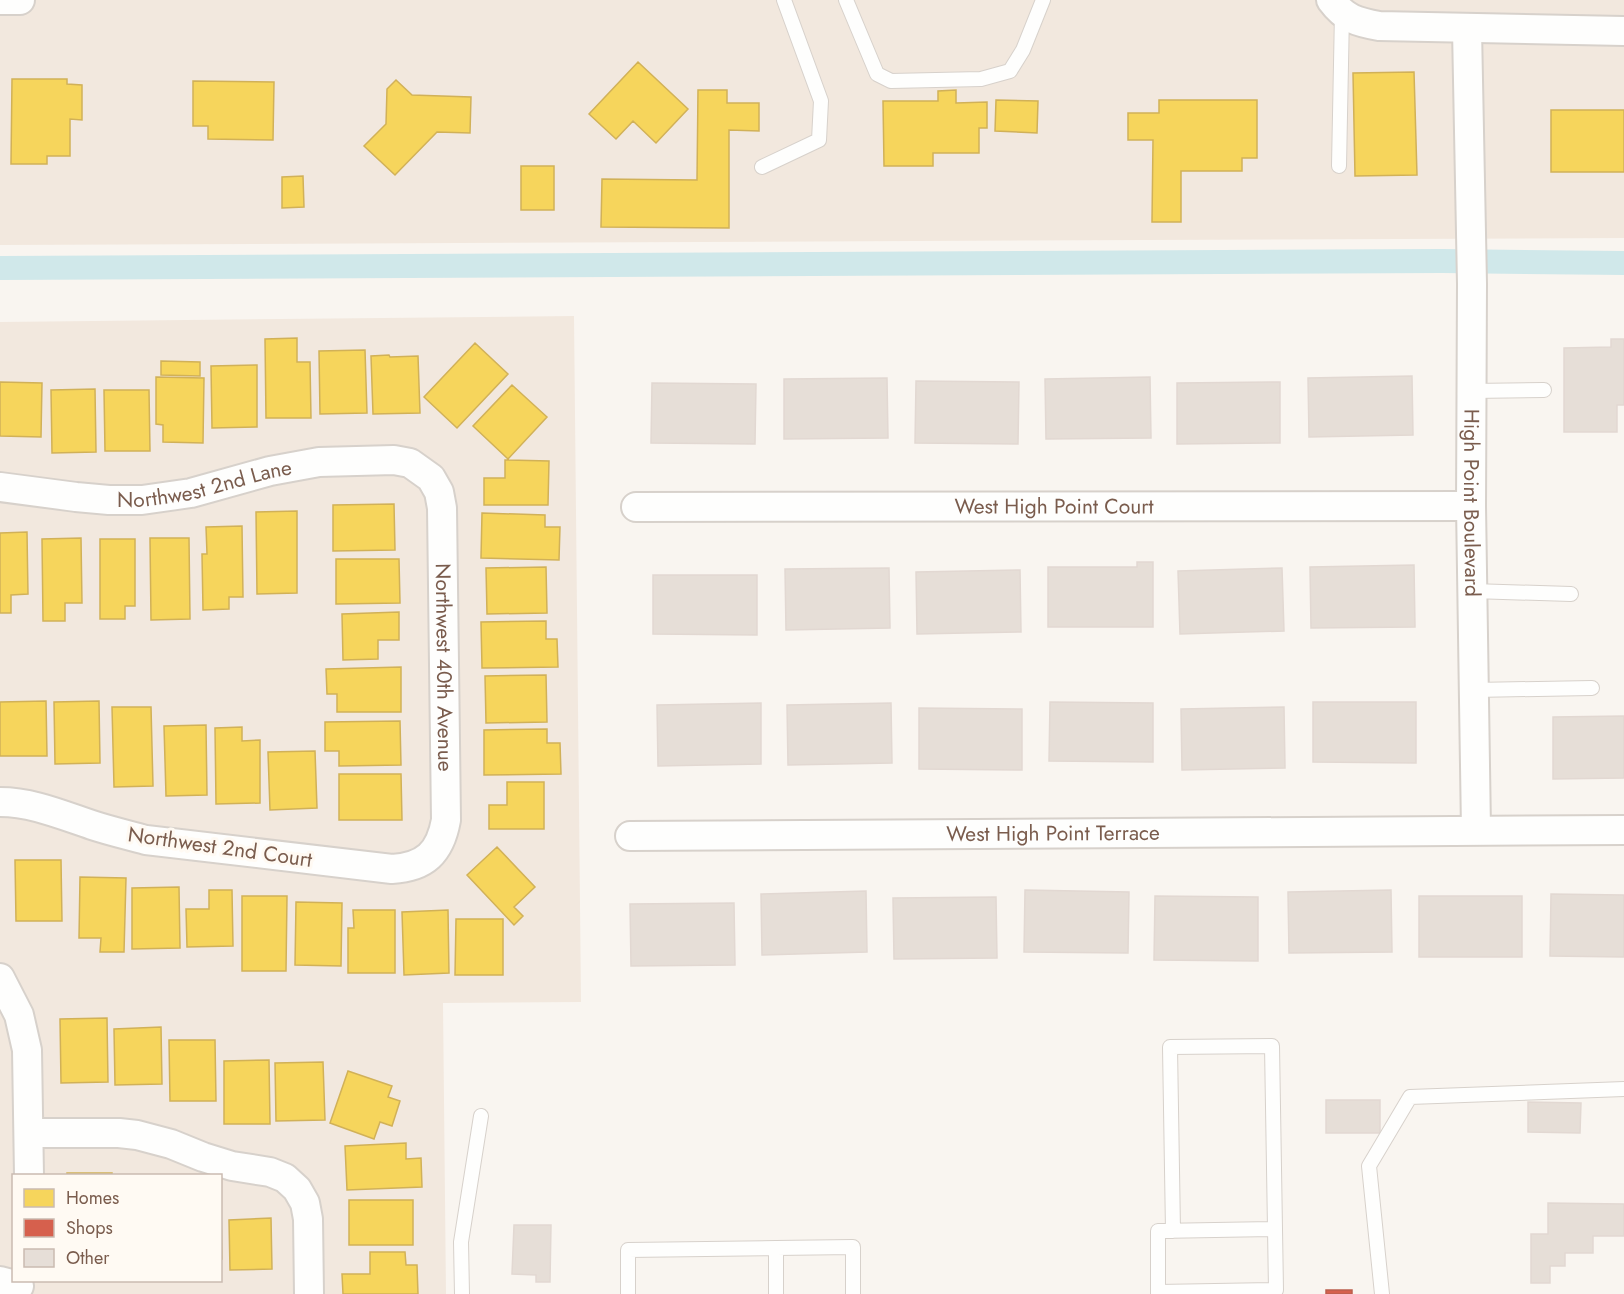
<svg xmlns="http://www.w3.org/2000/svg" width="1624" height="1294" viewBox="0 0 1624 1294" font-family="Jost,sans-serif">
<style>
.residential{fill:#f2e8de;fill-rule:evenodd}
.homes{fill:#f6d55c;stroke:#d1b158;stroke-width:1.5}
.shops{fill:#d6604d;stroke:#ba5f4d;stroke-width:1.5}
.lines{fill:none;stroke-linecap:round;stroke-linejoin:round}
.canal{stroke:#d0e8ea;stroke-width:24}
.building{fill:#e6ded7;stroke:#e2d8d2;stroke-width:1.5}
.lane-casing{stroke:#d7d1cb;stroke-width:16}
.street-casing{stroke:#d7d1cb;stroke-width:32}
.lane{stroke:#fefefd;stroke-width:14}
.street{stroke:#fefefd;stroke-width:28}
.labels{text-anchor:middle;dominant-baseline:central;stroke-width:6;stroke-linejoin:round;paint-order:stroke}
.street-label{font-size:21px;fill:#7a5c4d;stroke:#fffaf3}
</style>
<rect width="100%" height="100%" fill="#f9f5f0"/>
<!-- residential -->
<path class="residential" d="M0 0H1624V238L0 245Z
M574 316 581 1002 443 1003 446 1294H0V322ZM14 1176H220V1280H14Z"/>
<!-- homes -->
<path class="homes" d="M638 62 688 109 656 143 633 121 616 139 589 114Z
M1414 72 1417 175 1355 176 1353 73Z
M12 79H67V84L82 85V120L70 119V156H47V164H11Z
M396 80 412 95 471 97 470 133 437 132 395 175 364 146 386 124 387 89Z
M193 81 274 82 273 140 208 139V126H193Z
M698 90H727V103H759V131L729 130V228L601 227 602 179 697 180Z
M956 90V103L987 102V128H979V153H933V166H884L883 101H938V91Z
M996 100 1038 101 1037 133 995 131Z
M1159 100H1257V158H1242V171H1181V222H1152L1153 140H1128V113H1159Z
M1551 110H1624V172H1551Z
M521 166H554V210H521Z
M303 176 304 207 282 208V177Z
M297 338V362H310L311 418H266L265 339Z
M475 343 508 374 457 428 424 397Z
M365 350 367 413 320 414 319 351Z
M389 355 390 357 418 356 420 413 373 414 371 356Z
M161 361 200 362V376L161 375Z
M257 365V427L212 428 211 366Z
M156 377 204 378 203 443 163 442V425L156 424Z
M0 382 42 383 41 437 0 436Z
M512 385 547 417 508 459 473 426Z
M95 389 96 452 52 453 51 390Z
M104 390H149L150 451H105Z
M505 460 549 461 548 505H484V478H505Z
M394 504 395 550 333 551V505Z
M297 511V593L257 594 256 512Z
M482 513 545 515V527H560L559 560 481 558Z
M242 526 243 597H229V609L203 610 202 554H207L206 527Z
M27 532 28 594 11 595V613H0V533Z
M81 538 82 603H65V621H43L42 539Z
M150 538H189L190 619 151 620Z
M100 539H135V606H125V619H100Z
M336 559H399L400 603 336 604Z
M546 567 547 613 487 614 486 568Z
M399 612V640H378V659L343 660 342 614Z
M546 621V639H557L558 667 482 668 481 622Z
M401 667V712H337V694H327L326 669Z
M546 675 547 722 486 723 485 676Z
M46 701 47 756H0V702Z
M99 701 100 763 55 764 54 702Z
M112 707H151L153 786 114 787Z
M400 721 401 765 339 766V751H325V722Z
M206 725 207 795 166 796 164 726Z
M242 727V741L260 740V803L216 804 215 728Z
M547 729V743H560L561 774 484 775V730Z
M315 751 317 808 270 810 268 752Z
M339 774H401L402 820H339Z
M507 782H544V829H489V805H507Z
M497 847 535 887 514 907 523 916 514 925 467 875Z
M15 860H61L62 921H16Z
M80 877 126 878 124 952H100L101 938H79Z
M179 887 180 948 132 949V888Z
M209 890H232L233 946 187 947 186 909H209Z
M242 896H287L286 971H242Z
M296 902 342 903 341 966 295 965Z
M353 910H395V973H348V928H354Z
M448 910 449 973 404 975 402 912Z
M456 919H503V975H455Z
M107 1018 108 1082 61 1083 60 1019Z
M161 1027 162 1084 115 1085 114 1029Z
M169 1040H215L216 1101H170Z
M269 1060 270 1124H224V1061Z
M323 1062 325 1120 276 1121 275 1063Z
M348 1071 392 1086 388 1097 400 1101 392 1126 380 1122 374 1139 330 1123Z
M406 1143V1159L421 1158 422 1187 347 1190 345 1146Z
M67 1173H112V1176H67Z
M349 1200H413V1245H349Z
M220 1205H221L222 1259H220Z
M271 1218 272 1269 230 1270 229 1220Z
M370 1252H405L406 1265H417L418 1294H343L342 1274H370Z"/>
<!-- shops -->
<path class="shops" d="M1326 1290H1352V1294H1326Z"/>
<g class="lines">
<!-- canal -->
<path class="canal" d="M0 268 1442 261 1624 263"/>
</g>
<!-- building -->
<path class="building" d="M1611 339H1624V405H1617V432H1564V348L1611 347Z
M1412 376 1413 435 1309 437 1308 378Z
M1150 377 1151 438 1046 439 1045 379Z
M887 378 888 438 784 439V379Z
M916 381 1019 382 1018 444 915 443Z
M1280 382V443L1177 444V383Z
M652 383 756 384 755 444 651 443Z
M1137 562H1153V627H1048V567H1137Z
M1414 565 1415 627 1311 628 1310 567Z
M889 568 890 628 786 630 785 569Z
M1282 568 1284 631 1180 634 1178 571Z
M1020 570 1021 632 917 634 916 572Z
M653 575H757V635L653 634Z
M1050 702 1153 703V762L1049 761Z
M1313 702H1416V763L1313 762Z
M761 703V764L658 766 657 705Z
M891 703 892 763 788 765 787 705Z
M1284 707 1285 768 1182 770 1181 709Z
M919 708 1022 709V770L919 769Z
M1624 716V778L1553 779V717Z
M1025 890 1129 892 1128 953 1024 952Z
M1391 890 1392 952 1289 953 1288 892Z
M866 891 867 952 762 955 761 894Z
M1551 894 1624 895V957L1550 956Z
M1155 896 1258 897V961L1154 960Z
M1419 896H1522V957H1419Z
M996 897 997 958 894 959 893 898Z
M734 903 735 965 631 966 630 904Z
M1326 1100H1380V1133H1326Z
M1528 1102 1581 1103 1580 1133 1528 1132Z
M1548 1203 1624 1204V1236H1593V1253H1565V1266H1550V1283H1531V1234H1548Z
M514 1225H551L550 1282H536V1275L512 1274Z"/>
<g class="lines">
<defs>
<path id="lane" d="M846 0 877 74 891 81 981 79 1010 71 1023 50 1043 0
M1339 166 1342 13
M762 167 819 140 821 101 784 0
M1472 391 1544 390
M1472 591 1571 594
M1474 690 1592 688
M776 1248 853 1247V1294
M1158 1292 1276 1290 1272 1046 1170 1047 1173 1231
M462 1294 461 1242 481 1116
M628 1294V1250L776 1248V1294
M1158 1294V1231L1274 1229
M1382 1294 1369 1166 1410 1097 1624 1089"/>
<g id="street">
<path d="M0 0H20"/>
<path d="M1331 0C1345 19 1357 22 1379 26L1624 31"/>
<path id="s1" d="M1467 29 1472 284 1471 506 1476 830"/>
<path id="s2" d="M0 487 76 497 109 500H142L191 493 270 471 319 462 394 460 410 463 431 478 439 492 442 508 446 820C440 853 425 867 392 869L146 840C128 835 110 831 92 825 62 815 32 802 0 802"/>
<path id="s3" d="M636 507 1471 506"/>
<path id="s4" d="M630 836 1624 830"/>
<path d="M0 978 19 1015 27 1050 29 1176"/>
<path d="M29 1133H119L137 1135 171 1144 203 1157 232 1166 270 1172 285 1178 297 1189 305 1203 308 1219 309 1294"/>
<path d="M0 1281 19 1286"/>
</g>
</defs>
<!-- lane casing -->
<use href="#lane" class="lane-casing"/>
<!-- street casing -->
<use href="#street" class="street-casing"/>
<!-- lane -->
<use href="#lane" class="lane"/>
<!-- street -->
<use href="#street" class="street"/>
</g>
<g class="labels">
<!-- street labels -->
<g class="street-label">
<text stroke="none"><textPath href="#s2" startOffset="207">Northwest 2nd Lane</textPath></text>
<text stroke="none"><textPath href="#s1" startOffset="474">High Point Boulevard</textPath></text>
<text stroke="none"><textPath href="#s3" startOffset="418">West High Point Court</textPath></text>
<text stroke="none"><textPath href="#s2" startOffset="633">Northwest 40th Avenue</textPath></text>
<text stroke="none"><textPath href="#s4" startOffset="423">West High Point Terrace</textPath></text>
<text transform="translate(220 847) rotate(8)">Northwest 2nd Court</text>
</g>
</g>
<!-- legend -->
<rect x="12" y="1174" width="210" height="108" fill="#fffaf3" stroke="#cabbb1" stroke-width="1.5"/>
<rect x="24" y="1189" width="30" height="18" fill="#f6d55c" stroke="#cabbb1" stroke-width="1.5"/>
<text x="66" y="1204" font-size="18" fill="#7a5c4d">Homes</text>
<rect x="24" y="1219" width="30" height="18" fill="#d6604d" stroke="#cabbb1" stroke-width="1.5"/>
<text x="66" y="1234" font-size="18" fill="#7a5c4d">Shops</text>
<rect x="24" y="1249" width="30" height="18" fill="#e6ded7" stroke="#cabbb1" stroke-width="1.5"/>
<text x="66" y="1264" font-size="18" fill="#7a5c4d">Other</text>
</svg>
